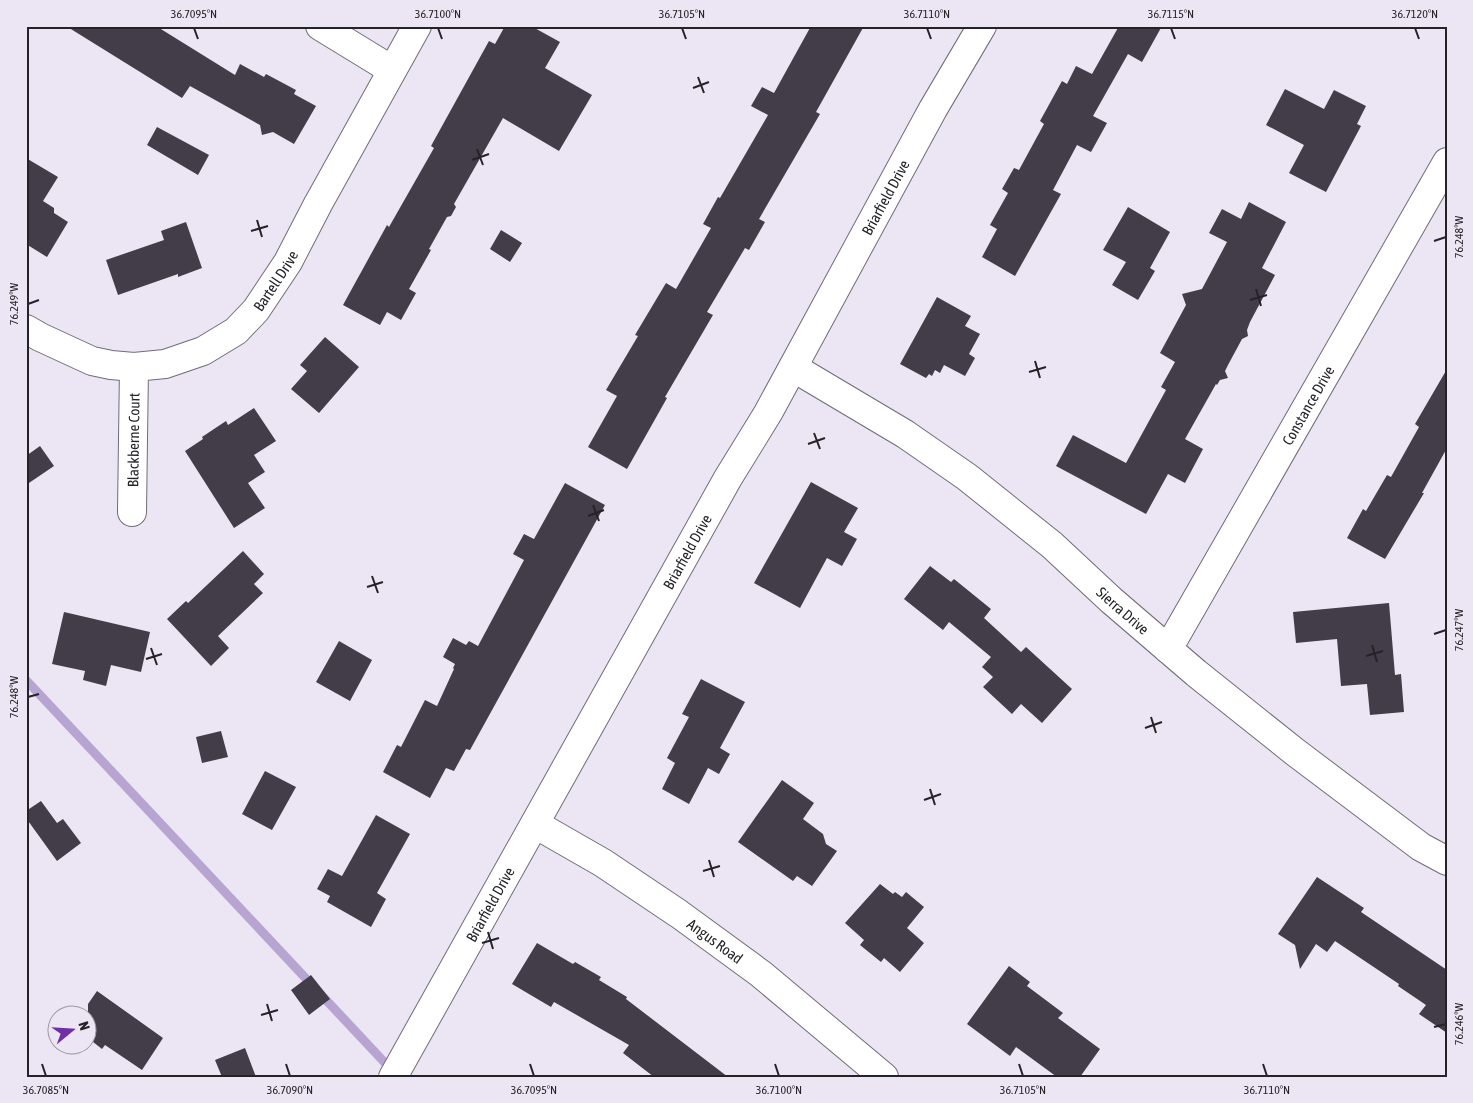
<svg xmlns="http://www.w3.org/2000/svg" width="1473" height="1103" viewBox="0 0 1473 1103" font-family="'Asap Condensed',sans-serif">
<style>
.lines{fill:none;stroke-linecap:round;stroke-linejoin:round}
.stream{stroke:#b8a4d1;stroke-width:9}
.building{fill:#423d48}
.street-casing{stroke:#716c78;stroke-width:30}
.secondary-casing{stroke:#716c78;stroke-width:30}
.street{stroke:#fff;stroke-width:28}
.secondary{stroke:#fff;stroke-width:28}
.ticks{fill:none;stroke:#252328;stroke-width:2}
.labels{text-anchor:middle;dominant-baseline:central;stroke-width:5;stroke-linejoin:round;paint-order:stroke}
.street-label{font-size:15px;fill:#252328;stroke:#ece6f4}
.neatline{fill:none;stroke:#252328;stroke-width:2}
.ticks-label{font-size:12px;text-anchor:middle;fill:#252328}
</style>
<rect width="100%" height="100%" fill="#ece6f4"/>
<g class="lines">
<!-- stream -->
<path class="stream" d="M26 680 387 1065"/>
</g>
<!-- building -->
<path class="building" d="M66 26H156L235 75 240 64 264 77 266 74 296 90 294 94 316 106 294 144 273 132 262 135 260 125 190 86 182 98Z
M505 26H531L560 42 545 68 592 95 559 151 503 118 454 204 456 207 451 216 447 217 429 249 431 250 409 289 416 293 401 320 387 312 380 325 343 305 387 225 389 227 434 148 431 146 489 41 495 44Z
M811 26H864L816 112 820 114 759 219 765 222 749 250 745 248 707 312 713 315 665 397 667 398 627 469 588 447 617 396 606 390 638 336 635 335 666 283 676 289 711 228 703 224 718 197 720 198 768 115 751 106 762 87 774 93Z
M1119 26H1162L1142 62 1128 54 1093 116 1107 123 1091 152 1077 145 1053 190 1061 194 1015 276 982 257 997 229 990 225 1008 193 1002 189 1014 168 1019 170 1044 124 1040 121 1062 81 1067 84 1076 66 1092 74Z
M1285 89 1324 109 1334 90 1366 106 1357 124 1361 126 1326 192 1289 173 1304 145 1266 125Z
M157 127 209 155 198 175 147 145Z
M26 158 58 177 43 201 54 208V213L68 222 47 257 26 244Z
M1249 202 1286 222 1262 268 1275 275 1250 322 1247 330 1248 336 1242 339 1228 365 1225 371 1228 378 1220 380 1217 385 1216 384 1185 439 1203 449 1185 483 1168 474 1146 514 1056 466 1073 435 1126 463 1166 390 1161 387 1175 362 1160 353 1186 305 1182 294 1202 289 1227 242 1209 233 1222 209 1241 219Z
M1128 207 1170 232 1150 268 1155 271 1138 300 1112 285 1126 262 1103 250Z
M186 222 202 268 178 277V274L118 295 106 260 164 240 161 231Z
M501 230 522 243 510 262 490 249Z
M937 297 971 316 965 326 980 334 969 354 975 358 965 376 944 365 940 373 935 370 932 376 929 374 926 378 900 364Z
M325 337 359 367 319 413 291 389 307 371 300 365Z
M1447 369V448L1422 493H1424L1385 559 1347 538 1363 509 1366 511 1387 475 1391 477 1419 427 1415 424Z
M254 408 276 441 254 455 265 472 248 483 265 508 234 528 185 451 203 439 202 437 226 421 228 425Z
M40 446 54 466 26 485V456Z
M811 482 858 508 844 532 857 539 842 566 827 558 800 608 754 583Z
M565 483 605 505 470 750 466 749 454 771 446 768 430 798 383 772 397 745 401 747 425 700 437 706 454 669 453 668 455 664 443 657 453 638 466 645 469 641 478 646 524 560 513 554 524 534 534 539Z
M243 551 264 574 254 584 263 593 218 636 229 648 211 666 167 619 186 601 188 603Z
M930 566 951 582 954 579 991 609 984 618 1021 652 1026 647 1072 689 1042 723 1021 704 1012 714 983 687 993 677 982 667 991 657 949 622 943 630 904 599Z
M1389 603 1395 675 1401 674 1404 712 1370 715 1367 684 1341 686 1337 639 1296 643 1293 612Z
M64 612 150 632 141 672 111 665 106 686 83 680 85 671 52 664Z
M339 641 372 660 350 701 316 682Z
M701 679 745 702 720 748 730 754 719 774 708 768 689 804 662 789 675 763 667 758 689 717 682 714Z
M221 731 228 757 202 763 196 737Z
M265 771 296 787 272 830 242 814Z
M782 780 814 803 803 819 823 834 826 844 837 851 812 886 797 876 793 881 738 842Z
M41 801 57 823 63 819 81 843 57 861 26 818V811Z
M376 815 410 834 377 893 386 899 371 927 327 902 330 896 317 889 328 869 342 876Z
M1317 877 1364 908 1361 912 1447 970V1033L1419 1014 1426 1005 1398 986 1399 984 1335 941 1327 952 1316 944 1300 969 1295 945 1278 934Z
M880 884 893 894 895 892 902 897 906 892 924 907 907 928 924 943 900 972 884 958 881 962 860 945 864 940 845 923Z
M537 943 573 964 575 962 601 977 599 980 627 997 626 999 728 1077H654L623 1053 629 1045 554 1002 551 1007 512 984Z
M1009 966 1030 982 1027 986 1063 1013 1058 1018 1100 1049 1080 1077H1057L1016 1047 1010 1056 967 1024Z
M311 975 330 999 309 1015 291 990Z
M97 991 163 1038 142 1070 105 1045 102 1049 88 1038V1004Z
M245 1048 256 1077H222L215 1060Z"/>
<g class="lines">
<defs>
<g id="street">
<path d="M320 26 392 70"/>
<path id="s1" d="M26 329 40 337 92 361 111 365 134 367 165 364 203 351 236 331 256 310 288 262 318 204 417 26"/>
<path id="s2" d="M794 368 905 434 967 477 1052 545 1111 600 1196 673 1295 752 1421 847 1447 861"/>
<path id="s3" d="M132 512 134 367"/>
<path id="s4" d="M1168 649 1447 162"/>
<path id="s5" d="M535 824 603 863 679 914 761 974 884 1077"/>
</g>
<g id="secondary">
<path id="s6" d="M393 1077 728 478 768 413 933 109 982 26"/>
</g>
</defs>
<!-- street casing -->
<use href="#street" class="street-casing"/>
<!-- secondary casing -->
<use href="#secondary" class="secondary-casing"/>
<!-- street -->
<use href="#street" class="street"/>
<!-- secondary -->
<use href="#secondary" class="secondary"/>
</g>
<!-- ticks -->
<path class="ticks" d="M194 28 198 39M438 28 442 39M682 28 686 39M927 28 931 39M1171 28 1175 39M1415 28 1419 39M698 77 704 93M693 88 709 82M477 149 483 165M472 160 489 154M257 220 262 237M251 231 268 226M1434 241 1446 237M1256 289 1261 306M1250 300 1267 295M28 304 39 300M1035 361 1040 378M1029 372 1046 367M814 433 820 449M808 444 825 438M593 505 599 521M588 516 604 510M372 576 378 593M367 587 383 582M1434 634 1446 630M1372 645 1377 662M151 648 157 665M1366 656 1383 651M146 659 162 654M28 697 39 694M1151 717 1156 733M1145 728 1162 722M930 789 935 805M924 800 941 794M709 860 714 877M703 871 720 866M488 932 493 949M482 943 499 938M267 1004 272 1021M261 1015 278 1010M1434 1027 1446 1024M42 1064 46 1076M286 1064 290 1076M530 1064 534 1076M775 1064 779 1076M1019 1064 1023 1076M1263 1064 1267 1076"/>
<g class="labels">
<!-- street labels -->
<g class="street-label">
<text stroke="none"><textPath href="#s6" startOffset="1008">Briarfield Drive</textPath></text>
<text stroke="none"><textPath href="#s1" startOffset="290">Bartell Drive</textPath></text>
<text stroke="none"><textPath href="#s4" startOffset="281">Constance Drive</textPath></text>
<text stroke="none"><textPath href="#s3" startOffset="72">Blackberne Court</textPath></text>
<text stroke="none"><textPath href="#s6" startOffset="602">Briarfield Drive</textPath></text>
<text stroke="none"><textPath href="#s2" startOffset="410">Sierra Drive</textPath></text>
<text stroke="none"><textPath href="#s6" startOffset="198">Briarfield Drive</textPath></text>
<text stroke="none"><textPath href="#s5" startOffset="215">Angus Road</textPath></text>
</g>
</g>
<!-- border -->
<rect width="1473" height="1103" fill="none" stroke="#ece6f4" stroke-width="55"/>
<!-- north arrow -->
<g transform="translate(72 1030) rotate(72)"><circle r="24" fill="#ece6f4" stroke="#9c98a2"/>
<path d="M0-4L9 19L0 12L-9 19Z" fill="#7030a5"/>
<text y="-8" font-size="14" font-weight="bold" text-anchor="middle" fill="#252328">N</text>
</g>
<rect x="28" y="28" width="1418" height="1048" class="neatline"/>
<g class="ticks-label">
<text x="194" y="18">36.7095°N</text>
<text x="438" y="18">36.7100°N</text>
<text x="682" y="18">36.7105°N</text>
<text x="927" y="18">36.7110°N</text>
<text x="1171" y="18">36.7115°N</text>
<text x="1415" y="18">36.7120°N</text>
<text transform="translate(1459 237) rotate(-90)" y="4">76.248°W</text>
<text transform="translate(14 304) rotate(-90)" y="4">76.249°W</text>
<text transform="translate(1459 630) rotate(-90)" y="4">76.247°W</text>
<text transform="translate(14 697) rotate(-90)" y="4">76.248°W</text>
<text transform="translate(1459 1024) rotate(-90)" y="4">76.246°W</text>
<text x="46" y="1094">36.7085°N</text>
<text x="290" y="1094">36.7090°N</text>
<text x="534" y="1094">36.7095°N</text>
<text x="779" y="1094">36.7100°N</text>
<text x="1023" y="1094">36.7105°N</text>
<text x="1267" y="1094">36.7110°N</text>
</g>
</svg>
